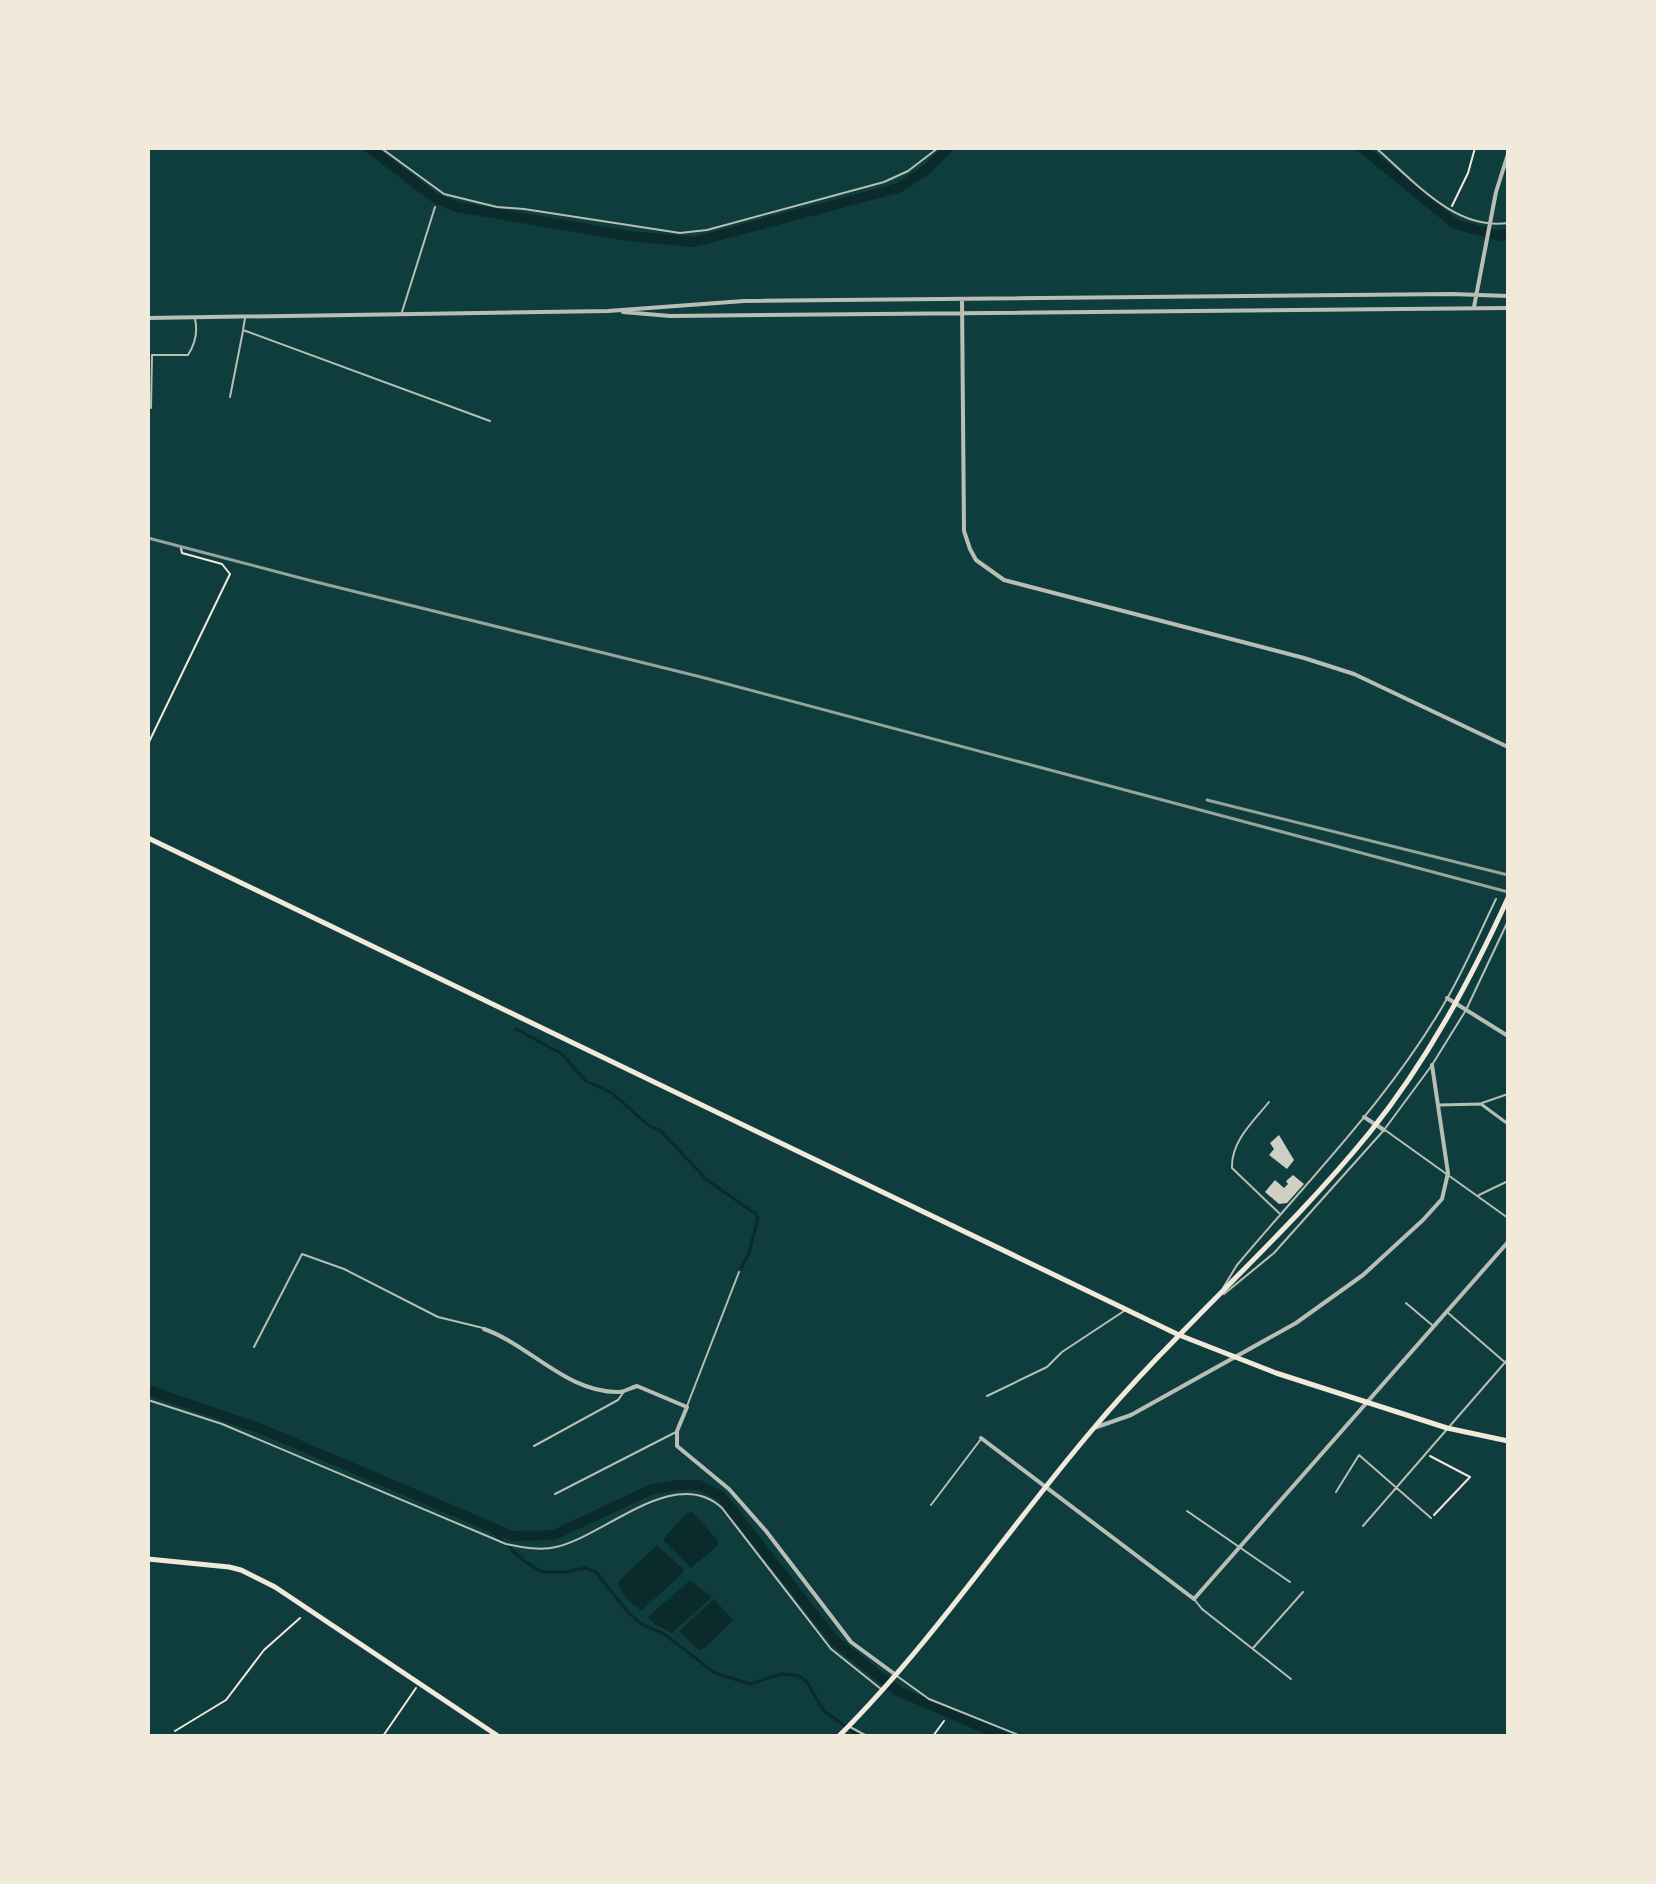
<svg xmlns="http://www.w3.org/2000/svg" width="1656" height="1884" viewBox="0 0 1656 1884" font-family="Montserrat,sans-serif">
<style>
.water{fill:#0a2a2b}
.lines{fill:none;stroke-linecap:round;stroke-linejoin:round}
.stream{stroke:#0a2a2b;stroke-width:3}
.canal{stroke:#0a2a2b;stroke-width:10}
.building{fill:#cfcfc3}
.path{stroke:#f1e9da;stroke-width:2}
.service{stroke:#b8beb3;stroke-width:2}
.pedestrian{stroke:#b8beb3;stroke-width:3}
.minor{stroke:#b8beb3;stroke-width:4}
.secondary{stroke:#f1e9da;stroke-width:5}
.rail{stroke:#97a49c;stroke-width:3}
</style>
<rect width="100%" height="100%" fill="#0f3d3e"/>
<!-- water -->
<path class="water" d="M693 1512 718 1541V1545L691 1568 664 1541V1538L687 1513Z
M657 1545 683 1569V1573L642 1610C631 1605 620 1593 618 1582Z
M690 1580 712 1597 672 1633 654 1624 648 1617Z
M714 1599 733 1620 706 1647 699 1650 679 1631Z"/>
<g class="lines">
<!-- stream -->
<path class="stream" d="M516 1029 562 1054 586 1081 612 1093 648 1125 661 1131 707 1180 756 1214 758 1218 749 1253 741 1268
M489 1528 524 1561 542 1572H566L585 1568 596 1572 627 1611 641 1624 664 1634 715 1673 750 1684 781 1674 799 1676 807 1682 824 1711 859 1736"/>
<!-- canal -->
<path class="canal" d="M369 148 435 198 457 207 629 236 694 242 898 188 926 170 948 148
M1362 148 1455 224 1499 236 1508 233
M148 1390 264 1430 512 1536 554 1535 650 1490 677 1485H699L721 1496 835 1641 898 1691 1003 1736"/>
</g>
<!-- building -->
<path class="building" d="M1279 1135 1294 1160 1287 1169 1269 1155 1274 1149 1270 1143Z
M1293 1175 1304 1184 1287 1203 1279 1204 1265 1192 1275 1180 1284 1188 1288 1184 1286 1181Z"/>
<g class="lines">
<!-- path -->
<path class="path" d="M1452 206 1468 173 1475 148
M148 744 230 574 222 564 182 553 181 548
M1430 1456 1470 1477 1434 1515
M175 1731 226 1700 264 1650 300 1618
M383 1736 416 1688
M933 1736 944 1721"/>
<!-- service -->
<path class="service" d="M381 148 444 194 497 207 524 209 680 233 707 230 884 182 908 171 938 148
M1376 148C1413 180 1455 231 1508 223
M402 312 435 207
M245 318 243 330 490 421
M230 397 243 331
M151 408 152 355H188C195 344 198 332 195 319
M1269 1102C1253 1122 1231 1141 1232 1168L1279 1213
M1482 1103 1508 1094
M1385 1130 1508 1218
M1479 1195 1508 1181
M1223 1288 1237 1265C1310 1178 1392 1096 1448 997 1466 965 1480 932 1496 899
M1224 1294 1274 1253 1384 1130 1432 1065 1466 1010 1508 921
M1406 1303 1432 1325
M1447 1312 1508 1365
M254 1347 302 1254 344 1269 438 1317 483 1328
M987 1396 1047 1367 1062 1352 1124 1311
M148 1400 222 1424 506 1544C521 1547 540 1551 556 1547 605 1536 675 1464 722 1508L831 1649 881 1689
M687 1406 739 1272
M534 1446 618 1400 623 1393
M1336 1492 1359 1455 1431 1518
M555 1494 676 1432
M931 1505 981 1439
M1187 1511 1290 1582
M1363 1526 1508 1359
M1194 1599 1202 1609 1291 1679
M1253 1648 1303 1592
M897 1676 929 1699 1021 1736
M850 1727 867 1736"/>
<!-- pedestrian -->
<path class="pedestrian" d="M1439 1105 1481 1104 1508 1124"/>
<!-- minor -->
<path class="minor" d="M962 300 964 531 970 549 976 560 1004 580 1304 658 1354 674 1508 747
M1474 307 1496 192 1508 154
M623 312 670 316 1508 308
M148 318 608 311 744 301 1452 294 1508 296
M1447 998 1508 1036
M1364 1117 1384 1130
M484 1329C530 1345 568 1394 620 1392 626 1391 630 1388 637 1386L687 1407 677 1431V1446L729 1489 766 1531 851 1642 896 1675
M1094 1428 1131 1415 1296 1323 1363 1275 1423 1220 1442 1199 1448 1173 1432 1065
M981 1438 1194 1599 1508 1242"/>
<!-- secondary -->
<path class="secondary" d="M148 838 1179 1335 1276 1373 1447 1428 1508 1441
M148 1559 229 1567 241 1570 275 1587 498 1736
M839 1736C933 1642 1007 1530 1093 1429 1181 1325 1285 1237 1370 1132 1427 1061 1470 981 1508 898"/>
<!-- rail -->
<path class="rail" d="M148 538 312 581 701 677 1508 892
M1207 800 1508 875"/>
</g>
<!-- border -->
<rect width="1656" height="1884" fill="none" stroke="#f1e9da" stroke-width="300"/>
</svg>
